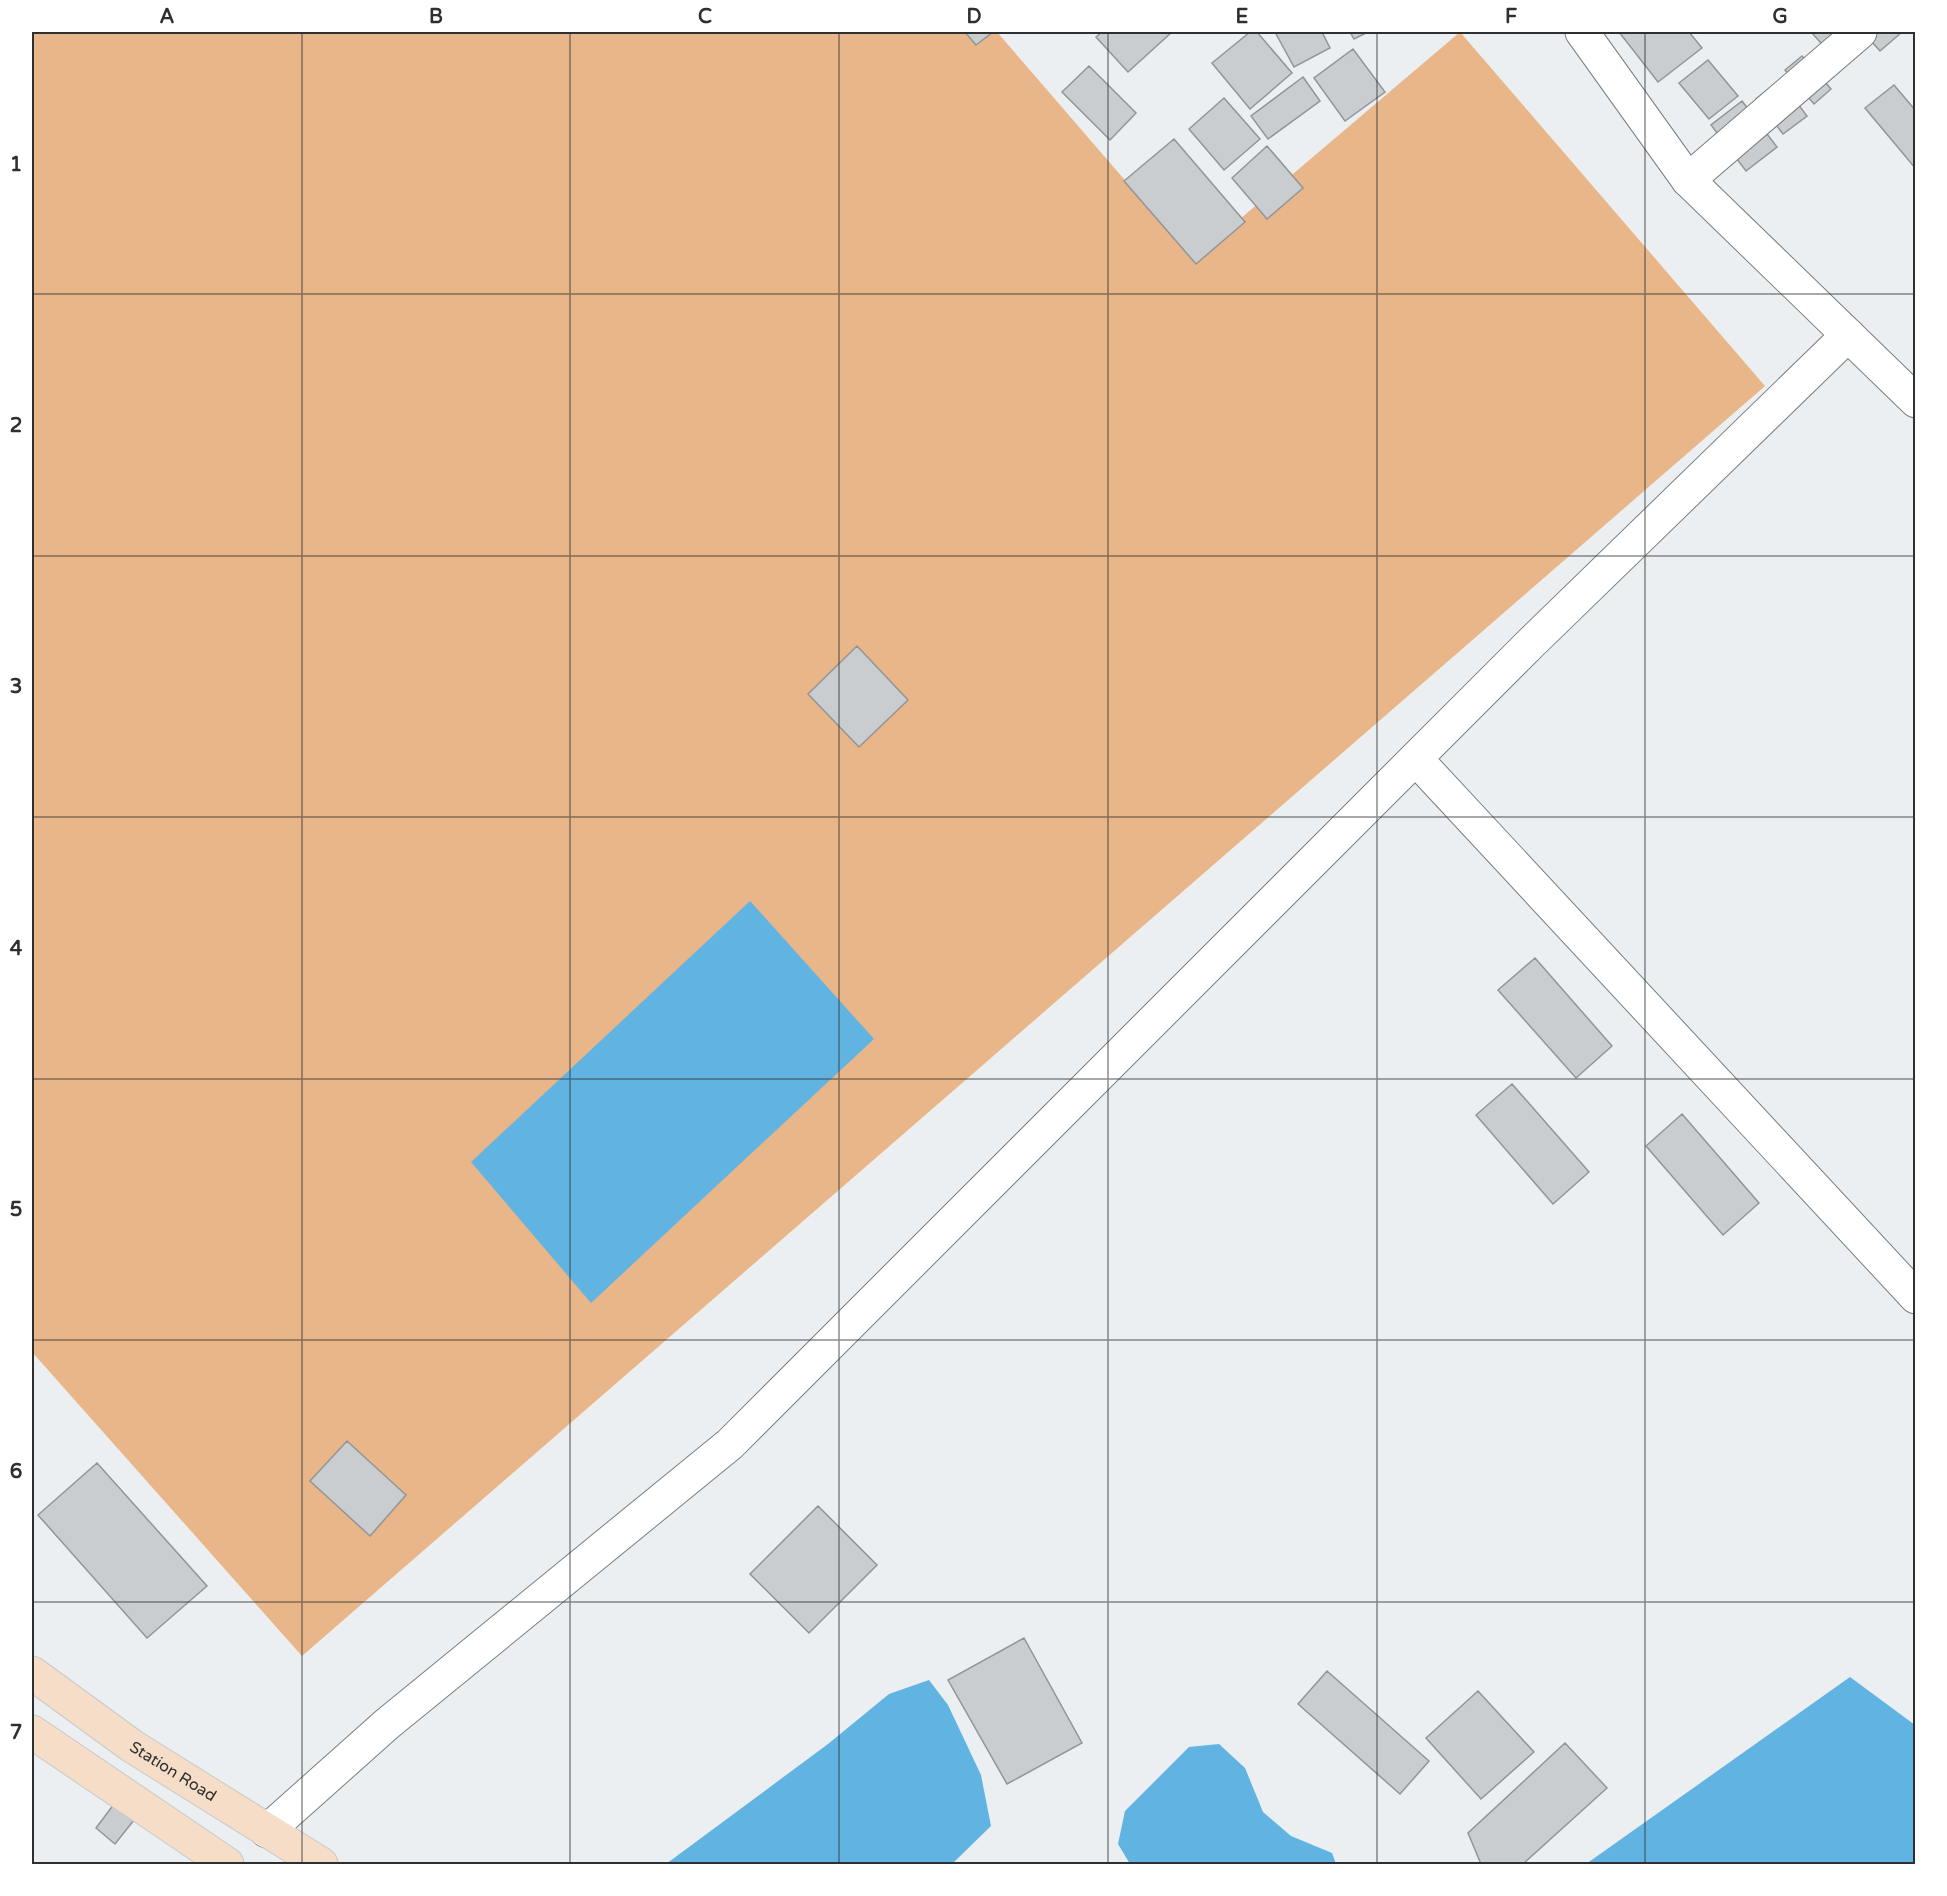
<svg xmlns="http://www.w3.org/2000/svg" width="1947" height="1896" viewBox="0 0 1947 1896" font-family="'Varela Round',sans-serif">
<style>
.green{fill:#e8b688}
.water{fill:#61b3e2}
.building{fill:#cacdd0;stroke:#929597;stroke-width:1.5}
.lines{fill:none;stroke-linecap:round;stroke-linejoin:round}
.minor-casing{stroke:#7a7e80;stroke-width:35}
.tertiary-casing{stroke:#7a7e80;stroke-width:35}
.primary-casing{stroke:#c9c9c9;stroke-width:35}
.minor{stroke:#fff;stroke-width:33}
.tertiary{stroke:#fff;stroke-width:33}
.primary{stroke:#f6ddc7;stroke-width:33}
.grid{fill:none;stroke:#2e2f30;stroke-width:1.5;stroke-opacity:0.55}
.labels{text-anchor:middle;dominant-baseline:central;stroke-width:4.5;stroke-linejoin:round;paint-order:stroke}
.street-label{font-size:16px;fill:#2e2f30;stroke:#fff}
.neatline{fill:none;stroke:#2e2f30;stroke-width:2}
.grid-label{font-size:20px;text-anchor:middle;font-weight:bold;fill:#2e2f30}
</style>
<rect width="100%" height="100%" fill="#ebeff1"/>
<!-- green -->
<path class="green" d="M32 32H997L1193 259 1460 32 1765 386 302 1656 32 1352Z"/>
<!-- water -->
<path class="water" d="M750 901 874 1039 591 1303 471 1162Z
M1850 1677 1915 1725V1864H1586Z
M929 1680 948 1705 981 1775 991 1826 952 1864H666L828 1744 889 1694Z
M1219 1744 1245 1768 1263 1812 1291 1836 1332 1853 1336 1864H1130L1118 1844 1125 1811 1189 1747Z"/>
<!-- building -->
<path class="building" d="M965 32H993L976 45Z
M1102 32H1172L1128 72 1096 37Z
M1250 32H1257L1292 73 1250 109 1212 63Z
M1275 32H1322L1330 48 1294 67Z
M1350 32H1368L1354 39Z
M1619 32H1689L1702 48 1658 82Z
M1811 32H1853L1840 64Z
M1863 32H1902L1880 51Z
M1353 49 1385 92 1345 121 1314 78Z
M1802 56 1831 89 1814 104 1785 70Z
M1708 60 1738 96 1709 119 1679 83Z
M1089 66 1136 113 1110 140 1062 92Z
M1303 77 1320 101 1268 139 1251 116Z
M1780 80 1807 116 1783 134 1756 99Z
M1894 85 1916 111V169L1865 108Z
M1224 98 1260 139 1224 170 1189 129Z
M1742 101 1777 147 1746 171 1711 125Z
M1174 139 1245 222 1196 264 1124 181Z
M1267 146 1303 188 1267 219 1232 178Z
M857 646 908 700 859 747 808 694Z
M1535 958 1612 1046 1576 1078 1498 990Z
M1512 1084 1589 1172 1553 1204 1476 1115Z
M1682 1114 1759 1203 1723 1235 1646 1146Z
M347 1441 406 1495 370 1536 310 1481Z
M97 1463 207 1586 147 1638 38 1515Z
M818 1506 877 1565 809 1633 750 1574Z
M1024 1638 1082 1743 1007 1784 948 1680Z
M1327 1671 1429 1761 1400 1794 1298 1704Z
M1478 1691 1534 1752 1481 1799 1426 1738Z
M1565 1743 1607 1788 1523 1864H1481L1468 1833Z
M114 1804 134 1820 115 1844 96 1828Z"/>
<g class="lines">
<defs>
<path id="minor" d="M1688 180 1860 32
M1416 759 1916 1297
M267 1831 387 1724 730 1444 1530 644 1848 335"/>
<path id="tertiary" d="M1582 32 1688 180 1916 401"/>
<g id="primary">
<path id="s1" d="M32 1673 132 1746 321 1864"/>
<path d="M32 1732 227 1864"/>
</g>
</defs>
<!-- minor casing -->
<use href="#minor" class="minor-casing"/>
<!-- tertiary casing -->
<use href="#tertiary" class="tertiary-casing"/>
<!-- primary casing -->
<use href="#primary" class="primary-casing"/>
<!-- minor -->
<use href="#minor" class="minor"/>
<!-- tertiary -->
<use href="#tertiary" class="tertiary"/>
<!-- primary -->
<use href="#primary" class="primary"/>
</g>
<!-- grid -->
<path class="grid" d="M302 32V1864M570 32V1864M839 32V1864M1108 32V1864M1377 32V1864M1645 32V1864M32 294H1916M32 556H1916M32 817H1916M32 1079H1916M32 1340H1916M32 1602H1916"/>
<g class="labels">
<!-- street labels -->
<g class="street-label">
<text stroke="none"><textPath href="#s1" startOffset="172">Station Road</textPath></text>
</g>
</g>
<!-- border -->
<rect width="1947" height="1896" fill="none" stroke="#ffffff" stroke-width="66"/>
<rect x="33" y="33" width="1881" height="1830" class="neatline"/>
<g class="grid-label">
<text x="167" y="23">A</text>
<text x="436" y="23">B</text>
<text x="705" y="23">C</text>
<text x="974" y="23">D</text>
<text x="1242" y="23">E</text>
<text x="1511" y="23">F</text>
<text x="1780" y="23">G</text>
<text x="16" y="171">1</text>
<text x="16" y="432">2</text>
<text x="16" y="693">3</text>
<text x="16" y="955">4</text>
<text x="16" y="1216">5</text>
<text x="16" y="1478">6</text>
<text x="16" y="1739">7</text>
</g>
</svg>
